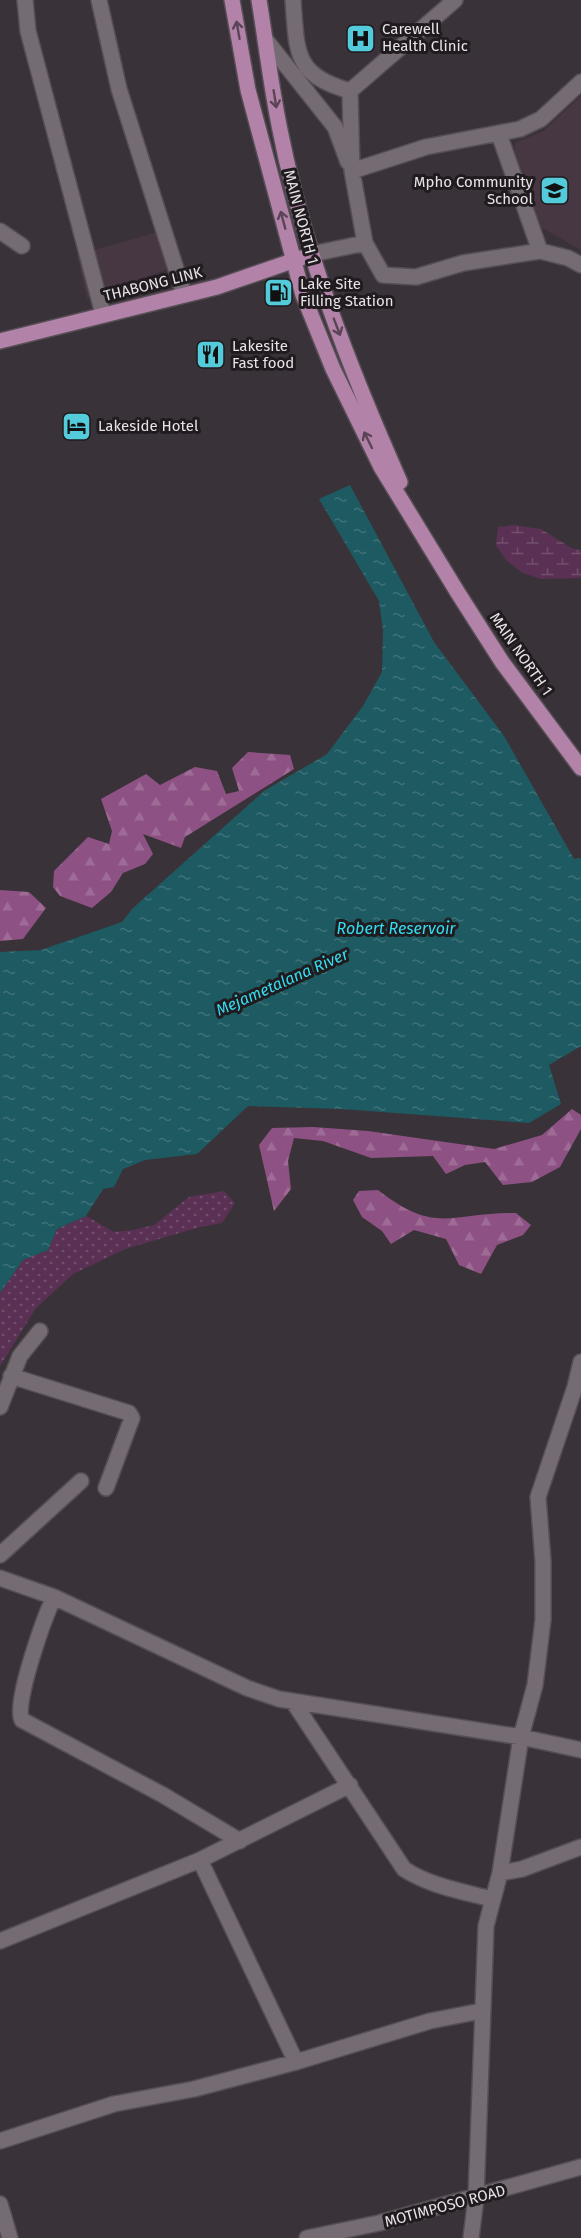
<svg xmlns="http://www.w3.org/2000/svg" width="581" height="2238" viewBox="0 0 581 2238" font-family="'Fira Sans',sans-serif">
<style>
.built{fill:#463743}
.grass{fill:url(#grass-dots)}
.forest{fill:url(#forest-firs)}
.wetland{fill:url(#wetland-marsh)}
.water{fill:url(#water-ripples)}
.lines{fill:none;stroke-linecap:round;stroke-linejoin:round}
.minor-casing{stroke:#554e54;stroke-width:18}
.major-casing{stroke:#554e54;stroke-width:18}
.minor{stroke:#756b73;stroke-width:15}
.major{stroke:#b282a9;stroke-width:15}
.oneway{stroke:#5a4456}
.labels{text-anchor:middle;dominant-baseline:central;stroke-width:6;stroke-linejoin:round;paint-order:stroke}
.poi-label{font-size:15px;fill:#e8e3e7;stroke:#1f1b1e;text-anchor:start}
.street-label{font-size:15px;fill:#e8e3e7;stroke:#1f1b1e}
.water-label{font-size:16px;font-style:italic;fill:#32ddf1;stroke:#1f1b1e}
</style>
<defs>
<pattern id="grass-dots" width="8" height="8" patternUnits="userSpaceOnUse" patternTransform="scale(1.5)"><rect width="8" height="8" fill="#5a3154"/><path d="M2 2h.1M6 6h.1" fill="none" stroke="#724f6d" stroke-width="1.8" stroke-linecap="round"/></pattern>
<pattern id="forest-firs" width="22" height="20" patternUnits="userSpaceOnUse" patternTransform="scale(1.5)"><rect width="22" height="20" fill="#8d5283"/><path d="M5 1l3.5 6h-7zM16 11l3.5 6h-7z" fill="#9d6b95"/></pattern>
<pattern id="wetland-marsh" width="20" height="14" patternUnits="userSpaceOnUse" patternTransform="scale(1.5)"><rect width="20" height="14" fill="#5a3154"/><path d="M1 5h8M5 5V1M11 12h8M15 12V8" fill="none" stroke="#724f6d"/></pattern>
<pattern id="water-ripples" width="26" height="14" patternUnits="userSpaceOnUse" patternTransform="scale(1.5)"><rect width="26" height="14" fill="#1d5a62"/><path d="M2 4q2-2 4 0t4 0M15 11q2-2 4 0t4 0" fill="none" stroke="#3e7278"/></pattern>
</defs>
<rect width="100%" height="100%" fill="#3a3239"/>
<!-- built -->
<path class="built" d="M581 96V250L541 227 514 155 515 143 543 131Z
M168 229 181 264 87 299 77 255Z"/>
<!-- grass -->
<path class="grass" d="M224 1191 235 1203 222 1223 200 1227 125 1249 73 1274 36 1308 0 1366V1293L23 1260 48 1250 57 1229 86 1216 114 1232 133 1230 154 1225 189 1197Z"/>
<!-- forest -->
<path class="forest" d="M248 752 290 755 294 769 185 837 181 848 143 834 153 854 145 864 123 873 111 892 92 908 60 896 53 887 54 871 88 837 109 844 112 831 101 799 146 774 160 785 195 767 217 771 226 794 239 791 232 768Z
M0 890 29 892 46 908 23 939 0 941Z
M572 1109 581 1115V1129L560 1167 532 1182 503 1185 485 1162 465 1165 446 1174 433 1156 371 1158 323 1141 294 1138 288 1161 291 1189 274 1211 259 1145 272 1128 313 1127 368 1131 494 1149 542 1135Z
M378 1190C437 1236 451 1212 516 1213L531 1225 523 1235 497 1245 481 1274 459 1265 446 1239 414 1230 391 1244 382 1231 362 1217 353 1200 359 1191Z"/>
<!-- wetland -->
<path class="wetland" d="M513 525 541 529 573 549 581 550V578L541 579 523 573 506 560 496 545 498 527Z"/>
<!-- water -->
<path class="water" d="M350 485 434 642 504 736 574 859 581 858V1046L549 1065 561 1104 529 1123 342 1109 248 1106 197 1154 145 1160 123 1169 114 1187 103 1189 86 1216 57 1229 48 1250 23 1260 0 1293V952L41 950 122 922 133 908 264 791 327 754 363 706 382 672 383 630 379 601 319 499Z"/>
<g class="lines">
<defs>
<path id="minor" d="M25 0 28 31 103 314
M99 0 119 89 184 294
M293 0C297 53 294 75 350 91
M265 39 335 127 348 162
M499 134 540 251
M352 171 426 147 520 129 541 119 581 82
M0 231 22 246
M365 243 352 171 350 91 455 0
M312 254 365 243 383 275 416 277 463 263 540 251 568 258 581 265
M11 1376 129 1413 132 1418 106 1488
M0 1407 20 1356 40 1331
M0 1555 81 1481
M0 1578 54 1597 247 1688 279 1699 521 1737 581 1750
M54 1597C45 1616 13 1704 22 1720L163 1795 240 1841
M294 1703 404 1869C430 1886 461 1891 491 1899
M200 1860 296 2062
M500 1873 522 1869 581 1847
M0 1941 200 1860 350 1785
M0 2141 114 2104 194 2089 296 2062 430 2021 481 2011
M0 2204 10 2238
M307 2238 379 2223 581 2167
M471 2238 476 2198 486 1926 500 1873 521 1737 535 1685 543 1620V1561L538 1497 575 1387 581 1362"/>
<path id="major" d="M232 0 248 90 303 295 333 369 381 467 458 593 502 662 581 768
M259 0C266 43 271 87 280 130 304 252 350 369 400 482
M0 341 217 287 301 258"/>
</defs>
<!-- minor casing -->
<use href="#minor" class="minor-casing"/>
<!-- major casing -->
<use href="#major" class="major-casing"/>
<!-- minor -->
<use href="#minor" class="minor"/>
<!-- major -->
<use href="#major" class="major"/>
</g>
<!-- one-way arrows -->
<defs><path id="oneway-shaft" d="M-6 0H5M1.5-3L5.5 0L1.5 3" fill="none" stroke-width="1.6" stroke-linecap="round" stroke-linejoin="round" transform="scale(1.5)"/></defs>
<g class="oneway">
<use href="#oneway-shaft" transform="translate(238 30) rotate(-100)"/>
<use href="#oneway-shaft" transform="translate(275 99) rotate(81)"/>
<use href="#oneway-shaft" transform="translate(283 220) rotate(-105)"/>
<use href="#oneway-shaft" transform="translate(337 327) rotate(69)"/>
<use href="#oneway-shaft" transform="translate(368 440) rotate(-116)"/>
</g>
<!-- icons -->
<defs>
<symbol id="hospital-square" viewBox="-11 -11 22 22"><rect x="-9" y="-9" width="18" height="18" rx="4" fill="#53cbdb" stroke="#1f1b1e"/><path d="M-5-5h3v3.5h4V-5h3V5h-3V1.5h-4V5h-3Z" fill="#111"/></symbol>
<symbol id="school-square" viewBox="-11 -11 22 22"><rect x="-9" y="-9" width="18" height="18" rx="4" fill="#53cbdb" stroke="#1f1b1e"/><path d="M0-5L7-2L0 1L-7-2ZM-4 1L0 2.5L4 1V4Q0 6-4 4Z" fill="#111"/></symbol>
<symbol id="fuel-square" viewBox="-11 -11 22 22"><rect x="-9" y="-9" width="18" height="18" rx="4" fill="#53cbdb" stroke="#1f1b1e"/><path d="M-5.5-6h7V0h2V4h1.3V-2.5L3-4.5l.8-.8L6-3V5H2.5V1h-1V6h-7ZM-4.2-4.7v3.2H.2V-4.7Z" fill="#111"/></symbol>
<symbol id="restaurant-square" viewBox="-11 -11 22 22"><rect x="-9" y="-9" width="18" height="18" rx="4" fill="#53cbdb" stroke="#1f1b1e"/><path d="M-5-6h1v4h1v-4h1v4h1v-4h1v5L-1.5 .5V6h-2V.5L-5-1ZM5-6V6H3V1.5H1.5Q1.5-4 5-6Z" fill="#111"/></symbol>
<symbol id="hotel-square" viewBox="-11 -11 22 22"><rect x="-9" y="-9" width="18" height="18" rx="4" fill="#53cbdb" stroke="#1f1b1e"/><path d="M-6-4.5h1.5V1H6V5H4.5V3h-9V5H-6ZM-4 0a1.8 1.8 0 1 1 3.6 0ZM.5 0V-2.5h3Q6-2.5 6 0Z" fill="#111"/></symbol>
</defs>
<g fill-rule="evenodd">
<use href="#hospital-square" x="344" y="22" width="33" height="33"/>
<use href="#school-square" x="538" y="174" width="33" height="33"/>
<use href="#fuel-square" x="262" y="276" width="33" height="33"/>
<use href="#restaurant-square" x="194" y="338" width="33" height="33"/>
<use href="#hotel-square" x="60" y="410" width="33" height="33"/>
</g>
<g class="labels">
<!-- poi labels -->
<g class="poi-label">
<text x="382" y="29">Carewell<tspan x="382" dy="17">Health Clinic</tspan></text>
<text x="533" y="182" text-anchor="end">Mpho Community<tspan x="533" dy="17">School</tspan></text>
<text x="300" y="284">Lake Site<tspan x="300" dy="17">Filling Station</tspan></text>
<text x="232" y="346">Lakesite<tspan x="232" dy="17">Fast food</tspan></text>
<text x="98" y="426">Lakeside Hotel</text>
</g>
<!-- street labels -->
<g class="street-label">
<text transform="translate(301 217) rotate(75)">MAIN NORTH 1</text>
<text transform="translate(153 284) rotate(-14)">THABONG LINK</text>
<text transform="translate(521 654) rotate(55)">MAIN NORTH 1</text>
<text transform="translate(445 2206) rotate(-15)">MOTIMPOSO ROAD</text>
</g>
<!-- water labels -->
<g class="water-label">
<text x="396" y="928">Robert Reservoir</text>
<text transform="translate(282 982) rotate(-24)">Mejametalana River</text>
</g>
</g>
</svg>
